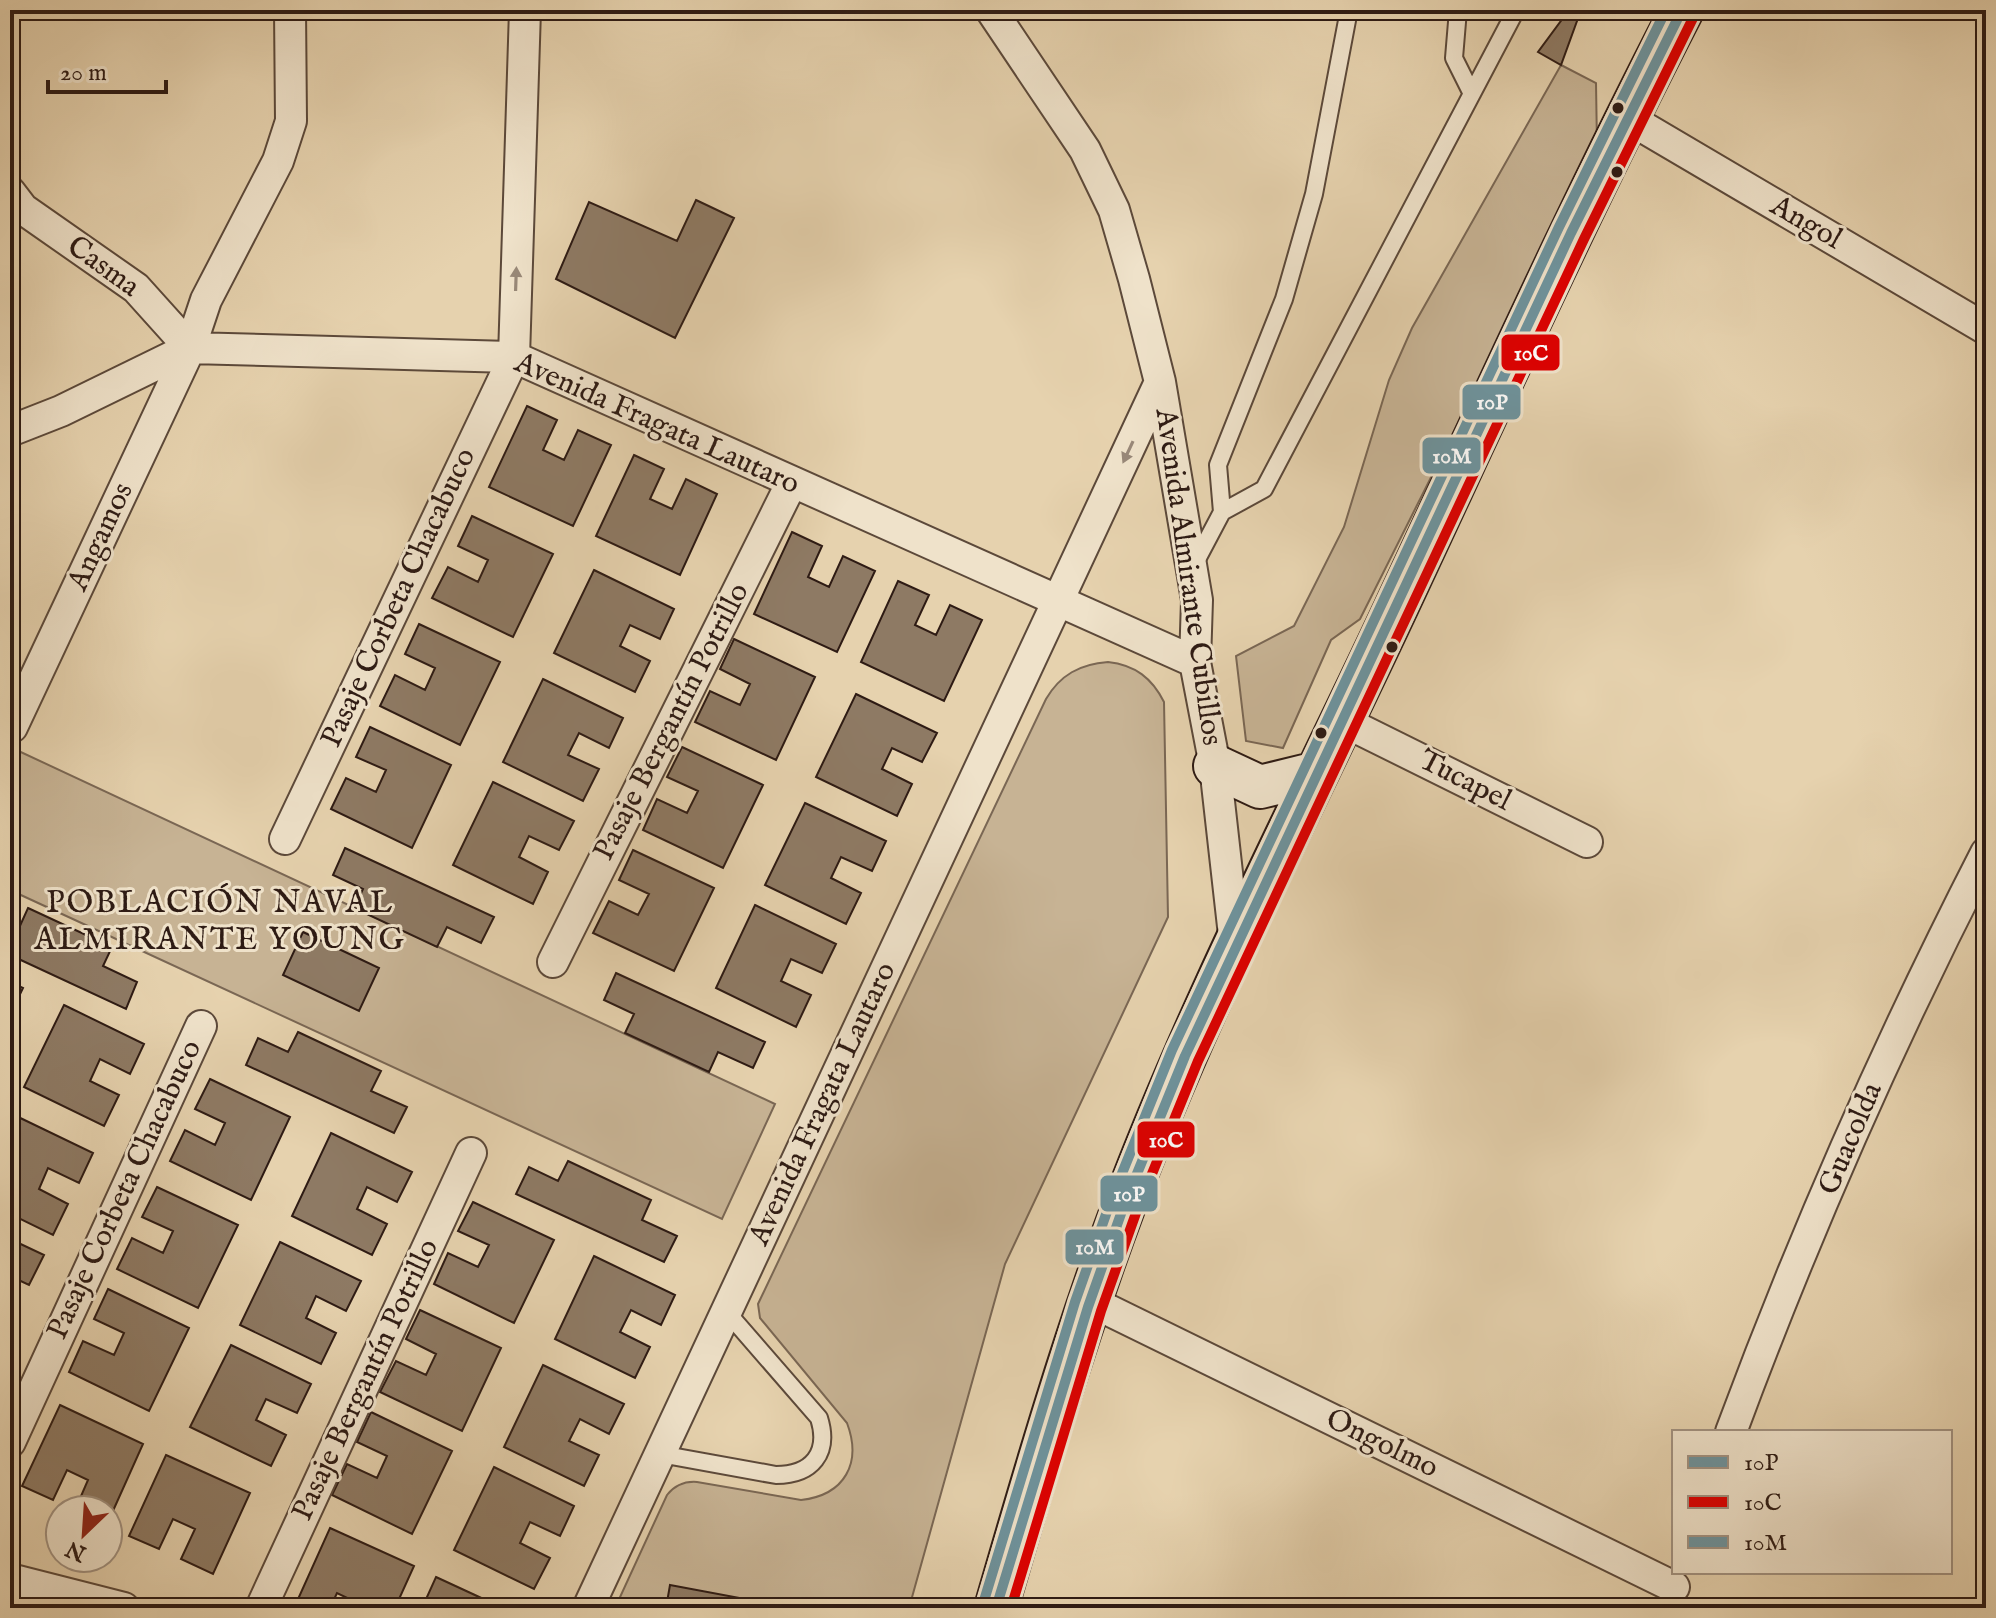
<svg xmlns="http://www.w3.org/2000/svg" width="1996" height="1618" viewBox="0 0 1996 1618" font-family="'IM FELL English',serif">
<style>
.green{fill:#c7b394;stroke:#7a6754;stroke-width:2}
.building{fill:#8e7a64;stroke:#2e1b14;stroke-width:2}
.lines{fill:none;stroke-linecap:round;stroke-linejoin:round}
.lane-casing{stroke:#5c493a;stroke-width:20}
.street-casing{stroke:#5c493a;stroke-width:34}
.secondary-casing{stroke:#2e1b14;stroke-width:46}
.lane{stroke:#efe2ca;stroke-width:16}
.street{stroke:#efe2ca;stroke-width:30}
.secondary{stroke:#efe2ca;stroke-width:42}
.bus-1-casing{stroke:#efe2ca;stroke-width:16}
.bus-2-casing{stroke:#efe2ca;stroke-width:16}
.bus-3-casing{stroke:#efe2ca;stroke-width:16}
.bus-1{stroke:#6e939d;stroke-width:10}
.bus-2{stroke:#d00;stroke-width:10}
.bus-3{stroke:#6e939d;stroke-width:10}
.oneway{fill:#988878}
.bus-dot{fill:#2e1b14;stroke:#efe2ca;stroke-width:3}
.labels{text-anchor:middle;dominant-baseline:central;stroke-width:6;stroke-linejoin:round;paint-order:stroke}
.street-label{font-size:30px;fill:#2e1b14;stroke:#efe2ca}
.neighbourhood-label{font-size:32px;letter-spacing:2px;fill:#2e1b14;stroke:#efe2ca}
.line-badge{stroke:#efe2ca;stroke-width:3}
.badge-label{font-size:22px;text-anchor:middle;font-weight:bold;fill:#fff}
</style>
<rect width="100%" height="100%" fill="#e6d2ae"/>
<filter id="stains"><feTurbulence type="fractalNoise" baseFrequency=".0025" numOctaves="4"/><feColorMatrix values="0 0 0 0 .2 0 0 0 0 .09 0 0 0 0 .02 0 0 0 .5 -.17"/></filter>
<radialGradient id="worn" r=".72"><stop offset=".6" stop-color="#630" stop-opacity="0"/><stop offset="1" stop-color="#630" stop-opacity=".3"/></radialGradient>
<!-- green -->
<path class="green" d="M1561 65 1596 83 1597 146 1360 619 1331 640 1283 748 1246 741 1236 656 1294 626 1344 527 1389 380 1412 328Z
M1108 662C1135 665 1152 678 1164 702L1168 917 1005 1264 909 1608H615L667 1495C675 1485 684 1481 697 1482L801 1500C845 1495 862 1463 847 1423L760 1318 758 1304 1046 699C1060 675 1080 664 1108 662Z
M10 747 775 1104 722 1219 10 890Z"/>
<!-- building -->
<path class="building" d="M1569 10H1581L1561 65 1538 52Z
M696 200 734 218 675 338 556 279 589 202 677 241Z
M527 406 557 420 543 450 564 460 578 430 611 445 573 526 489 487Z
M634 455 664 469 650 499 672 509 686 479 717 494 680 575 596 536Z
M472 516 553 554 513 637 432 598 448 567 478 582 488 560 458 546Z
M792 532 822 546 808 577 829 587 843 556 875 571 837 652 754 614Z
M594 570 674 609 660 639 630 625 620 646 650 661 635 692 554 653Z
M898 581 929 595 915 625 936 635 950 605 982 620 944 701 861 662Z
M419 624 500 662 460 745 380 706 395 675 425 690 435 668 405 654Z
M734 639 815 677 776 760 695 722 710 691 740 705 750 684 720 669Z
M543 679 623 718 609 748 579 733 568 755 599 769 583 801 503 762Z
M856 694 937 733 922 762 892 748 882 769 912 784 897 816 816 777Z
M370 727 451 765 412 848 331 809 346 778 376 792 386 770 356 757Z
M682 747 763 785 723 868 643 830 657 799 687 813 698 791 667 777Z
M493 782 574 821 559 850 529 836 519 857 548 872 533 904 453 865Z
M805 803 886 841 872 871 841 857 831 878 861 893 846 924 765 885Z
M345 848 494 917 481 943 447 927 437 947 354 908 363 889 333 875Z
M633 850 714 888 674 971 593 933 609 901 638 915 649 894 619 880Z
M755 905 836 944 822 973 791 959 781 981 811 995 796 1027 716 988Z
M28 908 112 947 103 966 137 982 126 1009 10 955V923L19 928Z
M303 932 379 968 359 1011 283 975Z
M616 973 765 1042 753 1068 718 1052 709 1072 625 1033 634 1014 604 1000Z
M10 982 23 988 10 1015Z
M64 1005 144 1044 130 1074 100 1059 90 1081 119 1095 104 1126 24 1087Z
M298 1032 381 1071 371 1091 407 1107 394 1133 246 1065 258 1038 288 1052Z
M210 1079 290 1117 251 1200 170 1161 185 1130 215 1145 225 1123 195 1109Z
M12 1114 93 1153 79 1183 48 1168 39 1189 68 1204 53 1235 10 1214V1119Z
M331 1133 412 1172 397 1202 367 1187 357 1209 387 1224 372 1255 292 1216Z
M568 1161 651 1200 642 1220 677 1236 664 1262 516 1194 529 1167 558 1181Z
M157 1187 238 1225 198 1308 117 1269 132 1238 163 1253 173 1231 142 1217Z
M473 1202 554 1240 514 1323 434 1284 448 1253 478 1267 489 1245 458 1231Z
M10 1239 44 1255 29 1285 10 1276Z
M280 1242 361 1281 346 1311 316 1296 306 1318 336 1333 321 1364 240 1325Z
M594 1256 675 1295 661 1325 631 1310 620 1332 650 1347 635 1378 555 1339Z
M108 1289 189 1328 149 1411 69 1372 83 1341 114 1355 124 1333 94 1319Z
M10 1302 19 1306 10 1324Z
M420 1310 501 1348 462 1431 380 1392 396 1361 426 1375 436 1354 406 1339Z
M231 1345 311 1384 297 1413 266 1399 256 1420 286 1435 271 1466 190 1427Z
M543 1365 624 1404 609 1434 580 1419 569 1441 599 1455 584 1486 504 1447Z
M60 1405 143 1444 108 1522V1510H75L88 1480 67 1470 53 1500 22 1486Z
M371 1412 452 1451 412 1534 332 1495 347 1464 377 1478 387 1456 357 1442Z
M166 1455 250 1493 213 1574 181 1559 195 1529 173 1519 159 1549 129 1536Z
M494 1467 574 1506 560 1536 530 1522 520 1543 550 1558 534 1589 454 1550Z
M330 1528 414 1566 395 1608H356L358 1603 337 1593 330 1608H294Z
M436 1577 503 1608H422Z
M670 1585 745 1599 743 1608H666Z"/>
<g class="lines">
<defs>
<path id="lane" d="M1458 10 1454 58 1472 94
M1222 512 1264 489 1516 10
M1194 565 1222 512 1218 465 1284 299 1314 194 1349 10
M660 1454 776 1475C812 1475 830 1453 819 1418L726 1311"/>
<path id="street" d="M991 10 1085 150 1114 210 1134 279 1160 382 1197 600 1195 662 1215 766 1235 944
M1626 117 1986 329
M10 192 23 209 136 288 190 348
M10 431 61 411 190 348 514 357 1195 662
M1343 721 1587 842
M12 727 190 348 206 300 278 161 291 121 290 10
M285 839 514 357 525 10
M553 962 792 482
M1090 1301 1674 1587
M1731 1432C1804 1235 1890 1040 1986 853
M10 1442 201 1026
M10 1579 124 1608
M261 1608 471 1153
M588 1608 1160 382"/>
<path id="secondary" d="M1215 766 1260 787 1317 773
M996 1608C1035 1473 1074 1339 1123 1208 1200 1003 1302 808 1395 610 1489 409 1580 207 1682 10"/>
</defs>
<!-- lane casing -->
<use href="#lane" class="lane-casing"/>
<!-- street casing -->
<use href="#street" class="street-casing"/>
<!-- secondary casing -->
<use href="#secondary" class="secondary-casing"/>
<!-- lane -->
<use href="#lane" class="lane"/>
<!-- street -->
<use href="#street" class="street"/>
<!-- secondary -->
<use href="#secondary" class="secondary"/>
<defs>
<path id="bus-1" d="M996 1608 1088 1307 1123 1208 1185 1056 1571 233 1682 10"/>
<path id="bus-2" d="M1011 1608 1101 1311 1136 1213 1198 1061 1584 239 1694 16"/>
<path id="bus-3" d="M983 1604 1075 1302 1110 1203 1172 1050 1559 227 1666 10"/>
</defs>
<!-- bus-1 casing -->
<use href="#bus-1" class="bus-1-casing"/>
<!-- bus-2 casing -->
<use href="#bus-2" class="bus-2-casing"/>
<!-- bus-3 casing -->
<use href="#bus-3" class="bus-3-casing"/>
<!-- bus-1 -->
<use href="#bus-1" class="bus-1"/>
<!-- bus-2 -->
<use href="#bus-2" class="bus-2"/>
<!-- bus-3 -->
<use href="#bus-3" class="bus-3"/>
</g>
<!-- one-way arrows -->
<defs><path id="oneway-solid" d="M-6-.8H1V-3.2L6.5 0L1 3.2V.8H-6Z" transform="scale(2)"/></defs>
<g class="oneway">
<use href="#oneway-solid" transform="translate(516 279) rotate(-88)"/>
<use href="#oneway-solid" transform="translate(1128 452) rotate(115)"/>
</g>
<!-- markers -->
<g class="bus-dot">
<circle cx="1618" cy="108" r="7"/>
<circle cx="1617" cy="172" r="7"/>
<circle cx="1392" cy="647" r="7"/>
<circle cx="1321" cy="733" r="7"/>
</g>
<g class="labels">
<!-- street labels -->
<g class="street-label">
<text transform="translate(1806 223) rotate(30)">Angol</text>
<text transform="translate(103 267) rotate(36)">Casma</text>
<text transform="translate(657 424) rotate(24)">Avenida Fragata Lautaro</text>
<text transform="translate(101 537) rotate(-65)">Angamos</text>
<text transform="translate(1188 577) rotate(82)">Avenida Almirante Cubillos</text>
<text transform="translate(399 598) rotate(-65)">Pasaje Corbeta Chacabuco</text>
<text transform="translate(672 722) rotate(-63)">Pasaje Bergantín Potrillo</text>
<text transform="translate(1465 781) rotate(27)">Tucapel</text>
<text transform="translate(823 1104) rotate(-65)">Avenida Fragata Lautaro</text>
<text transform="translate(1851 1139) rotate(-67)">Guacolda</text>
<text transform="translate(125 1190) rotate(-65)">Pasaje Corbeta Chacabuco</text>
<text transform="translate(366 1380) rotate(-65)">Pasaje Bergantín Potrillo</text>
<text transform="translate(1382 1444) rotate(26)">Ongolmo</text>
</g>
<!-- neighbourhood labels -->
<g class="neighbourhood-label">
<text x="220" y="903">POBLACIÓN NAVAL<tspan x="220" dy="37">ALMIRANTE YOUNG</tspan></text>
</g>
</g>
<g class="line-badge">
<rect x="1500" y="333" width="61" height="39" rx="8" fill="#d00"/>
<rect x="1461" y="383" width="61" height="38" rx="8" fill="#6e939d"/>
<rect x="1421" y="436" width="61" height="39" rx="8" fill="#6e939d"/>
<rect x="1136" y="1120" width="60" height="39" rx="8" fill="#d00"/>
<rect x="1099" y="1174" width="60" height="39" rx="8" fill="#6e939d"/>
<rect x="1064" y="1228" width="61" height="38" rx="8" fill="#6e939d"/>
</g>
<g class="badge-label">
<text x="1531" y="360">10C</text>
<text x="1492" y="409">10P</text>
<text x="1452" y="463">10M</text>
<text x="1166" y="1147">10C</text>
<text x="1129" y="1201">10P</text>
<text x="1095" y="1254">10M</text>
</g>
<!-- margin -->
<rect width="1996" height="1618" fill="none" stroke="#e6d2ae" stroke-width="40"/>
<rect x="12" y="12" width="1972" height="1594" fill="none" stroke="#2e1b14" stroke-width="4"/>
<rect x="20" y="20" width="1956" height="1578" fill="none" stroke="#2e1b14" stroke-width="2"/>
<!-- legend -->
<rect x="1672" y="1430" width="280" height="144" fill="#efe2ca" stroke="#a29281" stroke-width="2"/>
<rect x="1688" y="1456" width="40" height="12" fill="#6e939d" stroke="#a29281" stroke-width="2"/>
<text x="1744" y="1470" font-size="24" fill="#2e1b14">10P</text>
<rect x="1688" y="1496" width="40" height="12" fill="#dd0000" stroke="#a29281" stroke-width="2"/>
<text x="1744" y="1510" font-size="24" fill="#2e1b14">10C</text>
<rect x="1688" y="1536" width="40" height="12" fill="#6e939d" stroke="#a29281" stroke-width="2"/>
<text x="1744" y="1550" font-size="24" fill="#2e1b14">10M</text>
<!-- north arrow -->
<g transform="translate(84 1534) rotate(205)"><circle r="38" fill="#efe2ca" stroke="#a29281" stroke-width="2"/>
<path d="M0-6L14 30L0 20L-14 30Z" fill="#8f2418"/>
<text y="-12" font-size="22" font-weight="bold" text-anchor="middle" fill="#2e1b14">N</text>
</g>
<!-- scale -->
<path d="M48 80v12h118v-12" fill="none" stroke="#2e1b14" stroke-width="4"/>
<text x="60" y="80" font-size="24" fill="#2e1b14" stroke="#efe2ca" stroke-width="6" paint-order="stroke">20 m</text>
<rect width="100%" height="100%" filter="url(#stains)"/>
<rect width="100%" height="100%" fill="url(#worn)"/>
</svg>
